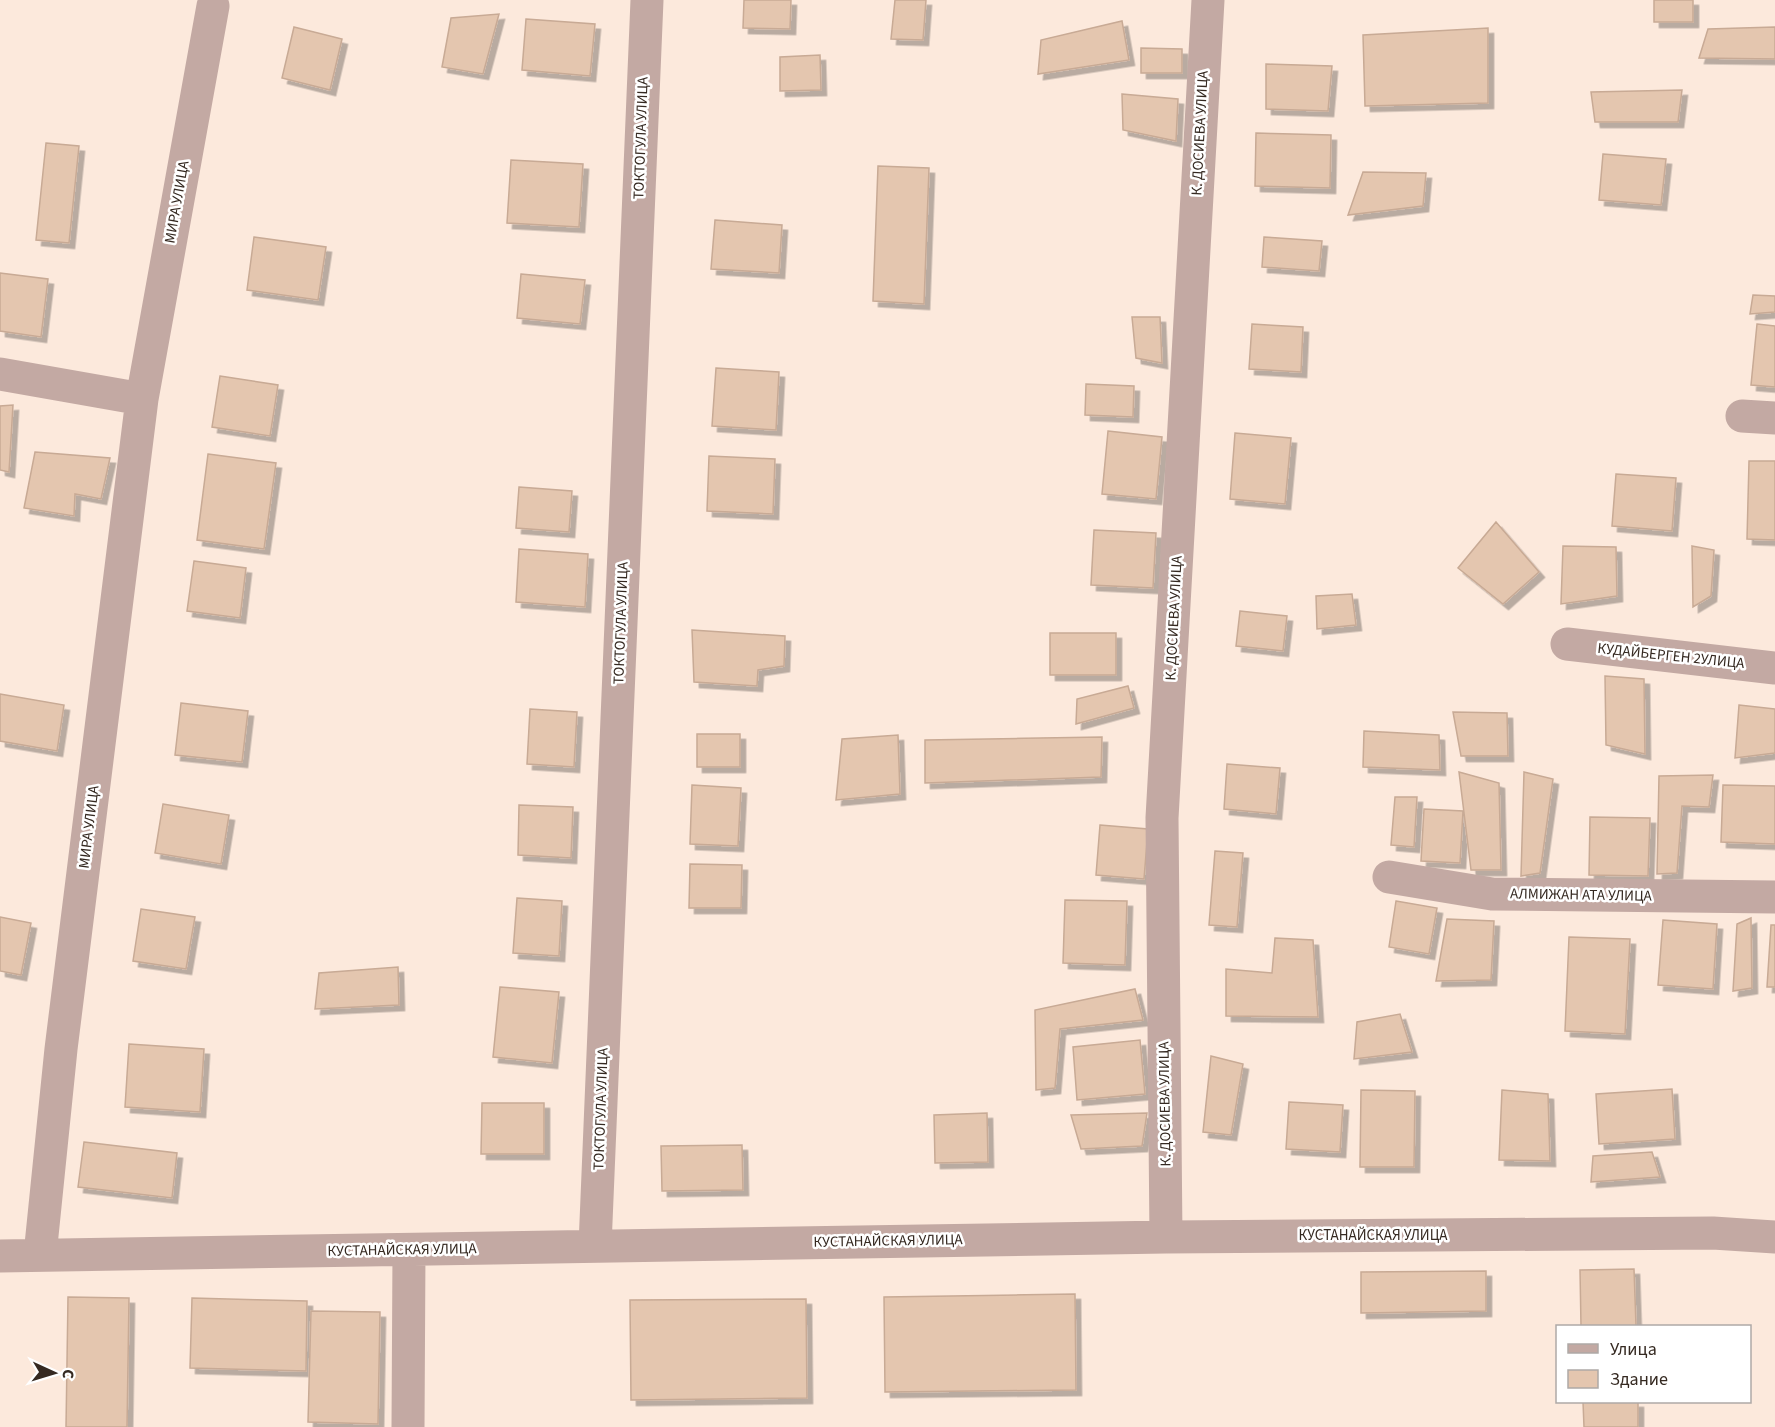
<svg xmlns="http://www.w3.org/2000/svg" width="1775" height="1427" viewBox="0 0 1775 1427" font-family="'Source Sans 3',sans-serif">
<style>
.building{fill:#e4c6af;stroke:#c8aa95;stroke-width:1.5;filter:url(#shadow)}
.lines{fill:none;stroke-linecap:round;stroke-linejoin:round}
.minor{stroke:#c3a9a3;stroke-width:33}
.labels{text-anchor:middle;dominant-baseline:central;stroke-width:5;stroke-linejoin:round;paint-order:stroke}
.street-label{font-size:15px;fill:#352921;stroke:#fff}
</style>
<defs>
<filter id="shadow"><feDropShadow dx="5.5" dy="5.5" stdDeviation="0" flood-color="#0004"/></filter>
</defs>
<rect width="100%" height="100%" fill="#fce9dc"/>
<!-- building -->
<path class="building" d="M744 0H791L790 29 743 28Z
M895 0H926L923 40 891 39Z
M1654 0H1693V22H1654Z
M499 14 483 74 442 67 451 18Z
M526 19 595 24 590 76 522 70Z
M1122 21 1129 60 1038 74 1041 40Z
M294 27 342 39 330 90 282 78Z
M1775 27V59L1699 58 1708 29Z
M1488 28V103L1365 106 1363 35Z
M1141 48 1182 49V73H1141Z
M820 55 821 90 780 91V57Z
M1266 64 1332 66 1328 111 1266 109Z
M1682 90 1678 122H1595L1591 92Z
M1122 94 1178 99 1176 141 1123 130Z
M1256 133 1331 135 1330 188 1255 186Z
M46 143 79 146 69 243 36 240Z
M1603 154 1666 159 1661 205 1599 200Z
M511 160 583 164 579 227 507 223Z
M878 166 929 168 924 304 873 301Z
M1363 172 1426 173 1423 206 1348 215Z
M715 220 782 225 779 273 711 269Z
M254 237 326 247 318 300 247 290Z
M1264 237 1322 241 1319 271 1262 267Z
M0 273 48 279 41 337 0 331Z
M521 274 585 280 580 324 517 318Z
M1753 295 1775 296V312L1750 314Z
M1132 317H1160L1162 363 1136 358Z
M1252 324 1303 327 1301 372 1249 369Z
M1757 324 1775 326V387L1751 385Z
M716 368 779 372 776 430 712 426Z
M220 376 278 385 270 436 212 427Z
M1086 384 1134 386 1133 417 1085 415Z
M13 405 9 472 0 470V406Z
M1108 431 1162 437 1156 499 1102 494Z
M1235 433 1291 438 1285 504 1230 499Z
M35 452 110 458 101 499 75 494 74 516 24 508Z
M208 454 276 463 264 549 197 540Z
M709 456 775 459 773 514 707 511Z
M1749 461H1775V540L1747 539Z
M1616 474 1676 478 1672 531 1612 526Z
M519 487 572 491 569 532 516 528Z
M1496 522 1539 572 1503 604 1458 568Z
M1094 530 1156 533 1153 588 1091 585Z
M1563 546 1616 547 1617 596 1561 604Z
M1692 546 1714 550 1711 596 1693 607Z
M519 549 588 554 585 607 516 602Z
M194 561 246 568 240 618 187 611Z
M1352 594 1356 625 1317 629 1316 596Z
M1240 611 1287 616 1283 651 1236 646Z
M692 630 785 636 784 666 758 670 757 686 694 682Z
M1050 633H1116V675H1050Z
M1605 676 1644 679 1645 754 1606 745Z
M1128 686 1134 708 1076 724 1077 699Z
M0 694 64 705 57 751 0 741Z
M181 703 248 711 242 762 175 755Z
M1739 705 1775 709V753L1735 758Z
M530 709 577 712 574 767 527 764Z
M1453 712 1507 713 1508 756H1461Z
M1364 731 1439 735 1440 770 1363 767Z
M697 734H740V767H697Z
M898 735 900 794 836 800 842 739Z
M1102 737 1101 777 925 783V740Z
M1227 764 1280 768 1276 814 1224 809Z
M1459 772 1499 783 1501 870H1471Z
M1524 772 1553 779 1540 873 1521 876Z
M1713 775 1709 807 1682 806 1677 873 1657 874 1659 776Z
M692 785 741 788 738 846 690 844Z
M1723 785 1775 786V844L1721 842Z
M1395 797H1417L1414 847 1391 845Z
M163 804 229 815 221 864 155 853Z
M519 805 573 807 571 858 518 855Z
M1424 809 1463 811 1460 863 1421 861Z
M1590 817 1650 818 1648 876 1589 875Z
M1100 825 1148 829 1144 879 1096 875Z
M1215 851 1243 853 1237 927 1209 925Z
M690 864 742 865 741 908H689Z
M517 898 562 901 559 956 513 953Z
M1065 900 1127 901 1125 965 1063 963Z
M1396 901 1437 908 1429 954 1389 947Z
M141 909 195 917 186 969 133 961Z
M0 917 31 923 21 975 0 971Z
M1751 918 1752 988 1733 991 1737 924Z
M1447 919 1494 921 1491 980 1436 981Z
M1663 920 1717 924 1713 989 1658 985Z
M1771 925H1775V987H1767Z
M1569 937 1630 939 1625 1034 1565 1031Z
M1275 938 1313 940 1318 1017 1226 1016V969L1272 973Z
M398 967 399 1005 315 1009 319 973Z
M500 987 559 992 552 1063 493 1057Z
M1135 989 1143 1020 1060 1029 1055 1088 1036 1090 1035 1010Z
M1400 1014 1412 1052 1354 1059 1357 1022Z
M1140 1040 1145 1094 1077 1100 1073 1047Z
M129 1044 204 1049 200 1112 125 1107Z
M1211 1056 1243 1064 1231 1135 1203 1132Z
M1672 1089 1675 1139 1599 1144 1596 1094Z
M1361 1090 1415 1091 1414 1167H1360Z
M1502 1090 1548 1094 1550 1161 1499 1160Z
M1289 1102 1343 1105 1340 1152 1286 1149Z
M482 1103H544V1154H481Z
M987 1113 988 1162 935 1163 934 1115Z
M1147 1113 1142 1146 1081 1149 1071 1115Z
M84 1142 177 1153 172 1198 78 1187Z
M742 1145 743 1190 662 1191 661 1146Z
M1652 1152 1660 1177 1591 1182 1593 1156Z
M1634 1269 1636 1326H1581L1580 1270Z
M1486 1271V1311L1361 1313V1272Z
M1075 1294 1076 1390 885 1392 884 1297Z
M68 1297 129 1298 127 1427H66Z
M192 1298 307 1301 306 1371 190 1368Z
M806 1299 807 1398 631 1400 630 1300Z
M311 1311 380 1312 378 1424 308 1422Z
M1583 1402H1638V1427H1584Z"/>
<g class="lines">
<!-- minor -->
<path class="minor" d="M0 374 142 399
M1742 416 1775 418
M1567 644 1775 668
M1389 877 1492 894 1775 897
M1166 1237 1162 818 1208 0
M595 1246 647 0
M40 1255 61 1049 142 399 213 6
M0 1256 1166 1237 1713 1233 1775 1237
M408 1427 409 1250"/>
</g>
<g class="labels">
<!-- street labels -->
<g class="street-label">
<text transform="translate(1200 133) rotate(-87)">К. ДОСИЕВА УЛИЦА</text>
<text transform="translate(641 138) rotate(-88)">ТОКТОГУЛА УЛИЦА</text>
<text transform="translate(177 202) rotate(-80)">МИРА УЛИЦА</text>
<text transform="translate(1174 618) rotate(-87)">К. ДОСИЕВА УЛИЦА</text>
<text transform="translate(621 623) rotate(-88)">ТОКТОГУЛА УЛИЦА</text>
<text transform="translate(1671 656) rotate(6)">КУДАЙБЕРГЕН 2УЛИЦА</text>
<text transform="translate(89 827) rotate(-83)">МИРА УЛИЦА</text>
<text transform="translate(1581 895) rotate(1)">АЛМИЖАН АТА УЛИЦА</text>
<text transform="translate(1165 1104) rotate(-91)">К. ДОСИЕВА УЛИЦА</text>
<text transform="translate(601 1109) rotate(-88)">ТОКТОГУЛА УЛИЦА</text>
<text x="1373" y="1235">КУСТАНАЙСКАЯ УЛИЦА</text>
<text transform="translate(888 1241) rotate(-1)">КУСТАНАЙСКАЯ УЛИЦА</text>
<text transform="translate(402 1250) rotate(-1)">КУСТАНАЙСКАЯ УЛИЦА</text>
</g>
</g>
<!-- legend -->
<rect x="1556" y="1325" width="195" height="78" fill="#ffffff" stroke="#aea9a6" stroke-width="1.5"/>
<rect x="1568" y="1344" width="30" height="9" fill="#c3a9a3" stroke="#aea9a6" stroke-width="1.5"/>
<text x="1610" y="1355" font-size="18" fill="#352921">Улица</text>
<rect x="1568" y="1370" width="30" height="18" fill="#e4c6af" stroke="#aea9a6" stroke-width="1.5"/>
<text x="1610" y="1385" font-size="18" fill="#352921">Здание</text>
<!-- north arrow -->
<g transform="translate(54 1373) rotate(94)" stroke="#ffffff" stroke-width="4.5" paint-order="stroke">
<path d="M0-4.5L10 22L0 15L-10 22Z" fill="#352921"/>
<text y="-9" font-size="16" font-weight="bold" text-anchor="middle" fill="#352921">С</text>
</g>
</svg>
